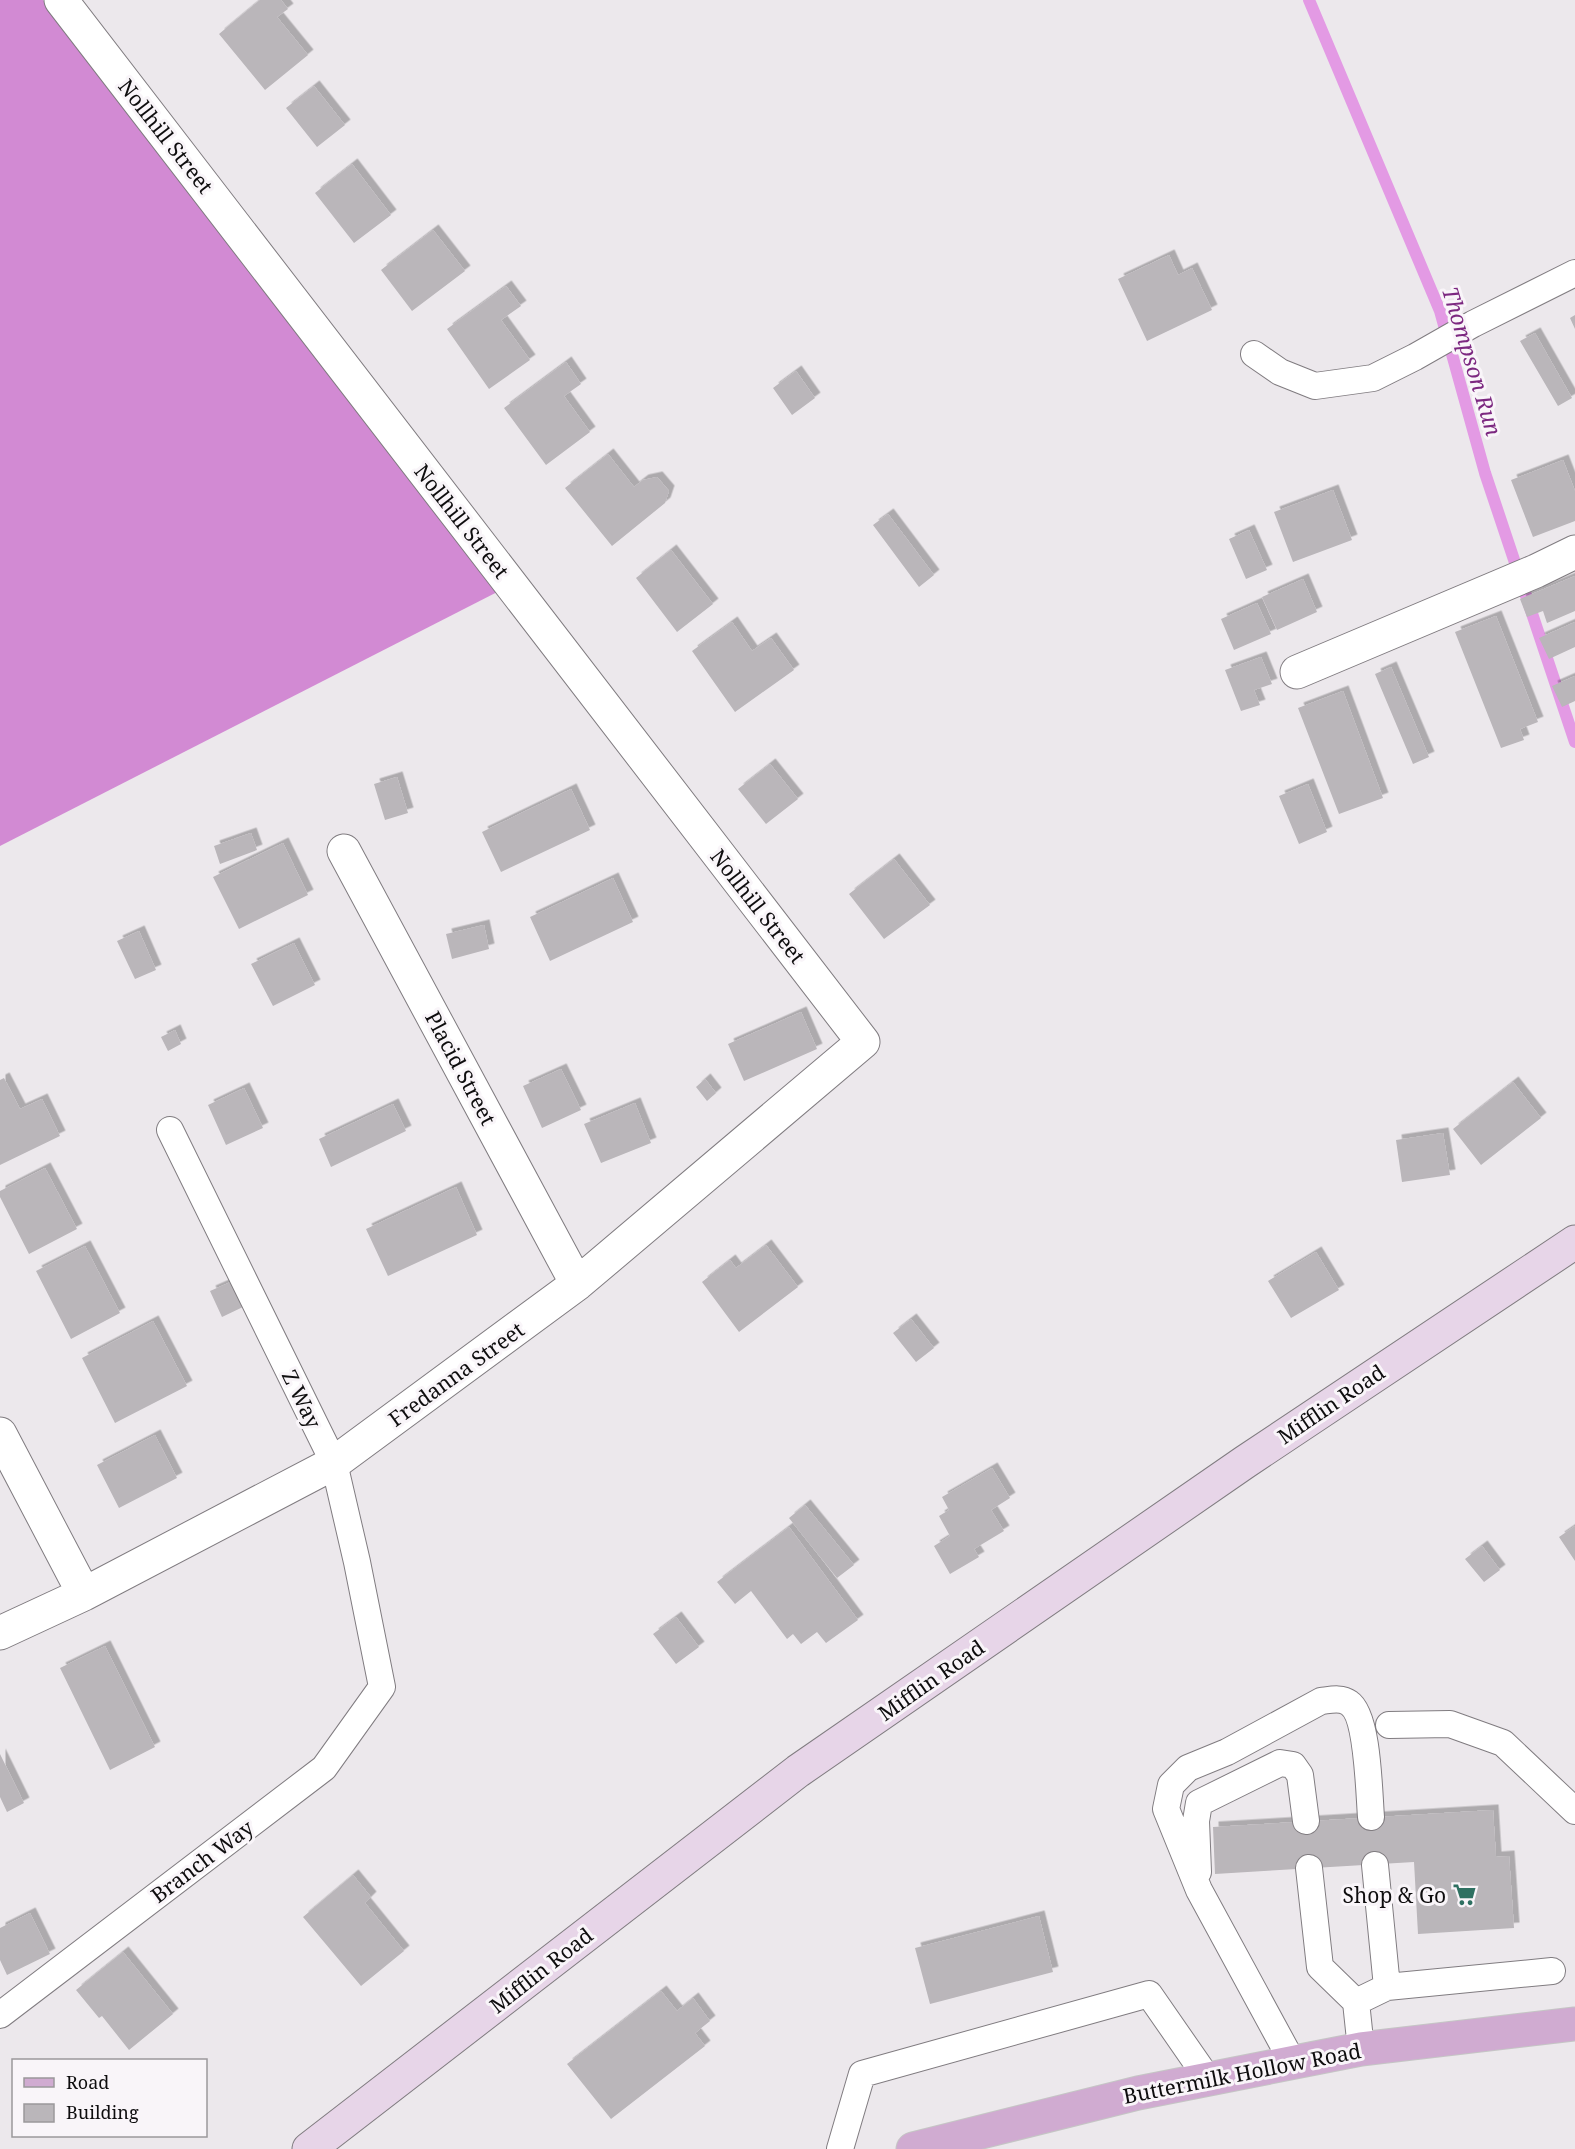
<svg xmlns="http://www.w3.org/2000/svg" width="1575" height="2149" viewBox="0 0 1575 2149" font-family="'Noto Serif',serif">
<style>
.forest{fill:#d28ad3}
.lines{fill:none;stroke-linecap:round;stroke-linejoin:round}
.stream{stroke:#e39ae4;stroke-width:12}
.building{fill:#bab6ba;filter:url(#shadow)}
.lane-casing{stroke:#807c80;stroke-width:28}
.street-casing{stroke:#807c80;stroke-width:35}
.secondary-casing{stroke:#807c80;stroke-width:35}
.primary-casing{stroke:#c5c5c5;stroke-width:35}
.lane{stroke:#fff;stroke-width:26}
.street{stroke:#fff;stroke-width:33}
.secondary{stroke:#e7d5e8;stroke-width:33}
.primary{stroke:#d0abd1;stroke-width:33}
.labels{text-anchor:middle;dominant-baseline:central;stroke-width:6;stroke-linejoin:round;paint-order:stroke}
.street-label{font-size:21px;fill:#0e0d0e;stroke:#f9f5f9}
.poi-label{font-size:21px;fill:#0e0d0e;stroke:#f9f5f9;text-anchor:end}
.water-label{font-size:22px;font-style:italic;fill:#7c2880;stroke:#f9f5f9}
</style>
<defs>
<filter id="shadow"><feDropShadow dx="5.5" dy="-5.5" stdDeviation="0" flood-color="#0004"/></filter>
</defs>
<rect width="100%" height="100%" fill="#ece8ec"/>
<!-- forest -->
<path class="forest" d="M0 0H43L511 585 0 846Z"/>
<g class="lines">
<!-- stream -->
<path class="stream" d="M1309 0 1440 311 1485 473 1575 742"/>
</g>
<!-- building -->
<path class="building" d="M260 0H281L288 9 277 17 308 55 265 90 219 34Z
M314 86 345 125 317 147 286 108Z
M352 164 391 215 354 243 315 193Z
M433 230 465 271 412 311 381 270Z
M1169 255 1178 275 1192 268 1212 310 1147 341 1118 279Z
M506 286 521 306 501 320 530 360 489 389 447 329Z
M1575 315V329L1570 318Z
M1535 333 1572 398 1558 406 1520 341Z
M566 362 581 384 564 396 590 432 546 465 504 408Z
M796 371 815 398 792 415 773 388Z
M608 454 634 487 643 480 657 477 669 491 665 503 612 546 565 488Z
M1563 460 1575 491V521L1533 537 1511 480Z
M1333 490 1352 540 1293 562 1274 512Z
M888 514 934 575 919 587 873 525Z
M1249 530 1267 570 1246 579 1229 539Z
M671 550 713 604 677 632 636 578Z
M1575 576V611L1547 623 1543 611 1527 617 1520 599Z
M1303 579 1317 612 1277 630 1262 597Z
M1257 603 1271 634 1234 650 1221 619Z
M1496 616 1538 722 1520 729 1524 740 1501 748 1455 632Z
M732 622 752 651 771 638 794 670 735 712 692 651Z
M1575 622V647L1549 659 1539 638Z
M1261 657 1272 684 1254 690 1260 705 1241 711 1225 670Z
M1391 667 1429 757 1413 764 1375 674Z
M1575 676V701L1562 707 1552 686Z
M1343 691 1383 798 1339 814 1298 708Z
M770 764 798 799 766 824 738 789Z
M397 777 408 813 385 820 374 784Z
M1308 784 1327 832 1299 844 1279 796Z
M571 789 590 830 501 872 482 832Z
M251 833 257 850 220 864 214 846Z
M283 843 308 895 239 929 213 877Z
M894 859 930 905 884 939 849 894Z
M613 878 633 922 550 961 530 917Z
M484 925 489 949 452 959 446 934Z
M139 931 156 970 135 979 117 941Z
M294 943 315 985 273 1006 251 964Z
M801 1012 817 1049 744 1081 728 1044Z
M175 1030 181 1044 168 1051 161 1037Z
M561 1069 581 1110 542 1128 523 1086Z
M4 1078 20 1109 42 1099 60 1136 0 1165V1080Z
M705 1079 716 1093 707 1101 696 1087Z
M1513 1082 1541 1118 1481 1165 1453 1129Z
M244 1088 263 1128 226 1145 208 1105Z
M635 1103 651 1143 601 1163 584 1124Z
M393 1104 406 1131 331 1167 319 1139Z
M1443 1133 1450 1175 1402 1182 1396 1140Z
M45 1168 77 1229 29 1254 0 1197V1191Z
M456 1187 477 1235 388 1276 366 1229Z
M766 1245 798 1287 739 1332 702 1282 730 1260 736 1268Z
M85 1246 120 1313 71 1339 36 1271Z
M1316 1252 1339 1290 1291 1318 1268 1281Z
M233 1281 245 1306 222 1317 210 1291Z
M911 1319 934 1348 916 1362 893 1333Z
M153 1321 187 1386 115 1423 82 1358Z
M155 1435 177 1478 119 1508 97 1465Z
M992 1468 1010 1498 991 1510 1004 1531 974 1549 979 1557 950 1574 934 1546 950 1536 939 1516 949 1510 942 1497Z
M805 1505 854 1565 837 1578 789 1518Z
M1575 1526V1561L1559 1537Z
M789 1527 858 1620 826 1643 817 1632 801 1644 793 1634 787 1639 751 1591 735 1604 717 1582Z
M1482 1546 1500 1570 1484 1582 1465 1559Z
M676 1617 699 1647 676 1664 653 1634Z
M105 1646 155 1747 110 1770 60 1668Z
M0 1754 24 1803 7 1812 0 1797Z
M1493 1810 1496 1857 1509 1856 1514 1928 1418 1934 1414 1862 1215 1874 1213 1827Z
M353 1875 371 1897 365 1903 404 1951 361 1986 303 1917Z
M30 1913 50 1954 7 1975 0 1960V1928Z
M1039 1916 1053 1972 930 2004 915 1948Z
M123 1952 173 2014 129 2050 102 2016 99 2018 76 1990Z
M661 1991 677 2011 693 1998 710 2021 695 2033 705 2046 611 2119 567 2064Z"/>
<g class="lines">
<defs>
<path id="lane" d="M1254 354 1280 372 1315 386 1373 378 1415 357 1473 324 1575 273
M1389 1725 1450 1724 1503 1743 1575 1811
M1375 1865 1387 1987
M1309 1868 1320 1967 1356 2002 1361 2049
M1198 1872 1196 1821 1199 1803 1280 1763 1293 1765 1300 1775 1306 1821
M1356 2002 1387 1987 1552 1971
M0 2015 324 1768 382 1687 357 1562 334 1463 170 1130
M1293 2063 1199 1890 1166 1809 1171 1785 1188 1768 1227 1752 1321 1701C1330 1700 1341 1697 1349 1703 1368 1715 1369 1793 1371 1817
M840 2149 862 2074 1149 1994 1208 2079"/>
<path id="street" d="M1297 672 1536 571 1575 552
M344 851 577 1284
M0 1434 84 1594
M0 1633 84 1594 334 1463 577 1284 863 1042 61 0"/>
<path id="secondary" d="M309 2149 798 1771 1245 1462 1575 1242"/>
<path id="primary" d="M913 2149 1138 2093 1361 2049 1575 2024"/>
</defs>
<!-- lane casing -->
<use href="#lane" class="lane-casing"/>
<!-- street casing -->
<use href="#street" class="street-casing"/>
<!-- secondary casing -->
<use href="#secondary" class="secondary-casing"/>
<!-- primary casing -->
<use href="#primary" class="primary-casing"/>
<!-- lane -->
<use href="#lane" class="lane"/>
<!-- street -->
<use href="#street" class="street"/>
<!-- secondary -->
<use href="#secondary" class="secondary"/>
<!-- primary -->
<use href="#primary" class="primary"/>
</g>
<!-- icons -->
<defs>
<symbol id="supermarket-bare" viewBox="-9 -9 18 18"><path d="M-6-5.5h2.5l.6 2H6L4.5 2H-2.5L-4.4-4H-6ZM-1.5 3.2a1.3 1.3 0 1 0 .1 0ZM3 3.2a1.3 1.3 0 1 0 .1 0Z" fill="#2e7061" stroke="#f9f5f9" stroke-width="2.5" paint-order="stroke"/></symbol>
</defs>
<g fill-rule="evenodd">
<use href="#supermarket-bare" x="1448" y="1878" width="33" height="33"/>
</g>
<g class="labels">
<!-- street labels -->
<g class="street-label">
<text transform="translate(166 136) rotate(52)">Nollhill Street</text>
<text transform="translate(462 521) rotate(52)">Nollhill Street</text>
<text transform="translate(758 906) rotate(52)">Nollhill Street</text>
<text transform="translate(461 1068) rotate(62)">Placid Street</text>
<text transform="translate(456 1374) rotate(-36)">Fredanna Street</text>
<text transform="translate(302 1399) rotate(64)">Z Way</text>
<text transform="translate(1331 1404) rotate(-34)">Mifflin Road</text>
<text transform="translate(931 1680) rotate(-35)">Mifflin Road</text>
<text transform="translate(202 1861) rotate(-37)">Branch Way</text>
<text transform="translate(541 1970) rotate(-38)">Mifflin Road</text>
<text transform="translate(1242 2073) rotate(-11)">Buttermilk Hollow Road</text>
</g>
<!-- poi labels -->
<g class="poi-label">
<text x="1446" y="1895">Shop &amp; Go</text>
</g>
<!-- water labels -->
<g class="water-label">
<text transform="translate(1473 361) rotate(73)">Thompson Run</text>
</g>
</g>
<!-- legend -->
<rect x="12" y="2059" width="195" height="78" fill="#f9f5f9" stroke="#9b989b" stroke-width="1.5"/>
<rect x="24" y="2078" width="30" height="9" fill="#d0abd1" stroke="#9b989b" stroke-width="1.5"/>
<text x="66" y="2089" font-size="18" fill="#0e0d0e">Road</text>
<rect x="24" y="2104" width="30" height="18" fill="#bab6ba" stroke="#9b989b" stroke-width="1.5"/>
<text x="66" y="2119" font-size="18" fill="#0e0d0e">Building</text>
</svg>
